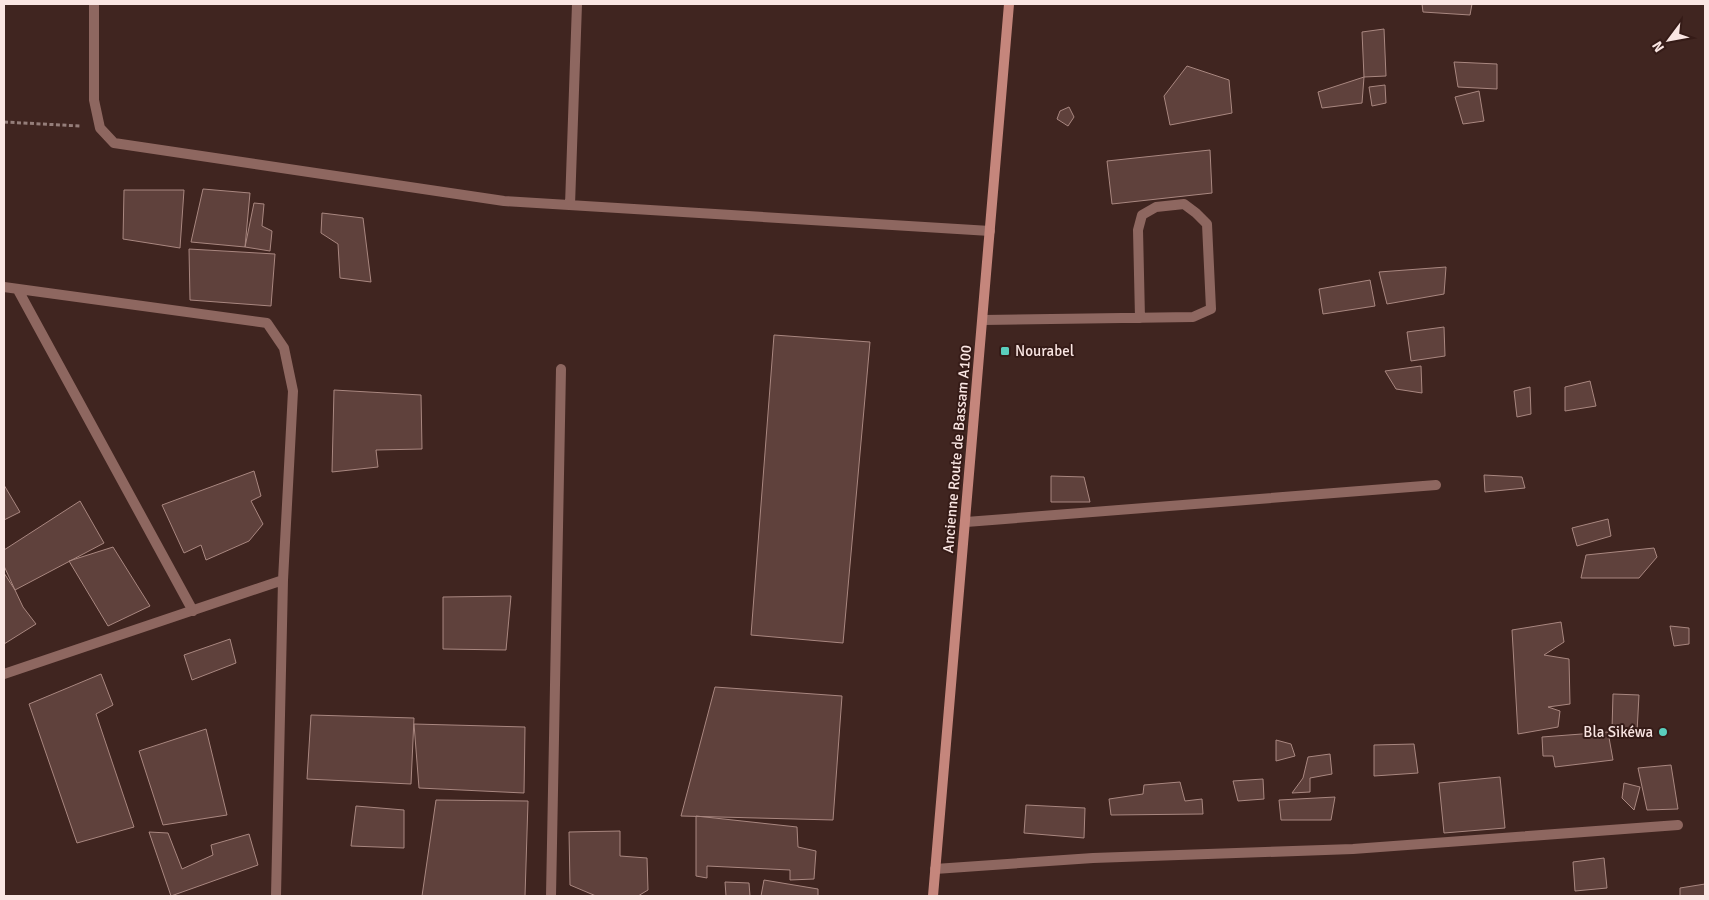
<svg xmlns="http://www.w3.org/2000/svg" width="1709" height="900" viewBox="0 0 1709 900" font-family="Signika,sans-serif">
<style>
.building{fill:#5f413c;stroke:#a98780}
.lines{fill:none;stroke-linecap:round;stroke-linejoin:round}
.path{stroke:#957e7a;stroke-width:3;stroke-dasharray:4 2.5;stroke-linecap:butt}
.lane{stroke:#8e6760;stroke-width:10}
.street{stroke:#8e6760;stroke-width:10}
.secondary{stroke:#c5867c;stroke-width:10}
.poi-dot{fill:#5acebd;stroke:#351b17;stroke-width:2}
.labels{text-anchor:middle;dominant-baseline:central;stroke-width:4;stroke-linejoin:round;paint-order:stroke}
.poi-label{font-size:15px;fill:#fae6e3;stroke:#351b17;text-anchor:start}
.street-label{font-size:15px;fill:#fae6e3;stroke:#351b17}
</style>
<rect width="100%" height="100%" fill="#402520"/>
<!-- building -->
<path class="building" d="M1422 4H1472L1470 15 1423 12Z
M1384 29 1386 76 1364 77 1362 32Z
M1454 62 1497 64V89L1458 87Z
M1187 66 1229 80 1232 113 1170 125 1164 96Z
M1364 77 1362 103 1322 108 1318 92Z
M1385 85 1386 103 1372 106 1369 87Z
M1479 91 1484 121 1463 124 1455 97Z
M1069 107 1074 117 1068 126 1057 119 1060 111Z
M1210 150 1212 193 1112 204 1107 161Z
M203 189 250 193 245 247 191 242Z
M124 190H184L180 248 123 239Z
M254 203 264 204 262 226 272 231 270 251 245 247Z
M322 213 363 218 371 282 340 278 338 244 321 233Z
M189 249 275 254 271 306 190 300Z
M1446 267 1444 294 1387 304 1379 272Z
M1370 280 1375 306 1323 314 1319 289Z
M1444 327 1445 356 1411 361 1407 332Z
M774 335 870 342 843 643 751 635Z
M1421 366 1422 393 1396 389 1385 371Z
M1590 381 1596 406 1565 411V387Z
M1530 387 1531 414 1517 417 1514 391Z
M334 390 421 395 422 449 376 450 378 467 332 472Z
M254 471 261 496 251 501 263 524 249 541 206 560 201 545 184 553 162 505Z
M1484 475 1522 477 1525 488 1485 492Z
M1051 476 1084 477 1090 502H1051Z
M4 485 20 512 4 520Z
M80 501 104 543 15 590 4 566V550Z
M1608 519 1611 536 1577 546 1572 528Z
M113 547 150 606 108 626 69 561Z
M1654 548 1657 557 1639 578H1581L1586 555Z
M4 573 15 590 23 607 36 624 4 644Z
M511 596 506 650 443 649V597Z
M1561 622 1564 642 1544 655 1569 659 1570 704 1548 707 1560 711 1558 727 1518 734 1512 630Z
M1670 626 1689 628V644L1674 646Z
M230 639 236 663 192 680 184 655Z
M101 674 113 705 96 714 134 827 77 843 29 704Z
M715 687 842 696 833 820 681 816Z
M1613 694 1639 695 1637 732 1612 729Z
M311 715 414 718 411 784 307 779Z
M414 724 525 727 524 793 419 788Z
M206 729 227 815 163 825 139 751Z
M1608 732 1613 760 1555 767 1553 756H1543L1542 737Z
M1276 740 1291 744 1295 756 1276 761Z
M1414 744 1418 773 1374 776V745Z
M1330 754 1332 774 1310 778V792L1292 793 1303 778 1308 757Z
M1671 765 1678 809 1647 810 1638 768Z
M1500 777 1505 828 1444 833 1439 783Z
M1263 779 1264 799 1238 801 1233 781Z
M1180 782 1185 801 1202 799 1203 814 1111 815 1109 799 1143 794 1144 785Z
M1624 783 1640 787 1634 810 1622 798Z
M1335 797 1331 820H1281L1279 800Z
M436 800 528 801 525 896H422Z
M1026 805 1085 808 1084 838 1024 833Z
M356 806 404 810V848L351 846Z
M696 816 797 827 798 847 816 851 814 879 790 880V870L707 866V878L696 876Z
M620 831V856L647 858 648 890 638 896H596L570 885 569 832Z
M149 832 168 833 182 869 213 855 211 845 249 834 258 865 171 896Z
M1604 858 1607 888 1575 891 1573 862Z
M764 880 818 889V896H761Z
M725 882 749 883 750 896H726Z
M1705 884V896H1680V888Z"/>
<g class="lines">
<!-- path -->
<path class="path" d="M4 122 80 126"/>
<!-- lane -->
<path class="lane" d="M983 320 1193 317 1211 309 1207 224 1196 213 1184 204 1156 207 1142 215 1138 230 1140 318"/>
<!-- street -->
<path class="street" d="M94 4V100L100 128 114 143 504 201 990 231
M570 205 577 4
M4 287 267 323 284 348 293 391 283 580 276 896
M18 290 193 611
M966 522 1436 485
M4 674 283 580
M935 869 1093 858 1353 849 1678 825
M551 896 561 369"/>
<!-- secondary -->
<path class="secondary" d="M933 896 1009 4"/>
</g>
<!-- markers -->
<g class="poi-dot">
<rect x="1000" y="346" width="10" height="10" rx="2.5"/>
<circle cx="1663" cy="732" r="5"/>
</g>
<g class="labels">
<!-- poi labels -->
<g class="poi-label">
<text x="1015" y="351">Nourabel</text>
<text x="1653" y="732" text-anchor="end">Bla Sikéwa</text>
</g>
<!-- street labels -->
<g class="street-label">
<text transform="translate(957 449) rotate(-85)">Ancienne Route de Bassam A100</text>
</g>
</g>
<!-- border -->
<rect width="1709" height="900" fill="none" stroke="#fae6e3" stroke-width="10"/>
<!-- north arrow -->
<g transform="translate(1669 40) rotate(238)" stroke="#351b17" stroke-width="4" paint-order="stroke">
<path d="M0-4L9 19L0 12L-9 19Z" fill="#fae6e3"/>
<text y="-8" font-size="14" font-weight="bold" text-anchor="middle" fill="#fae6e3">N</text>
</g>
</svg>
